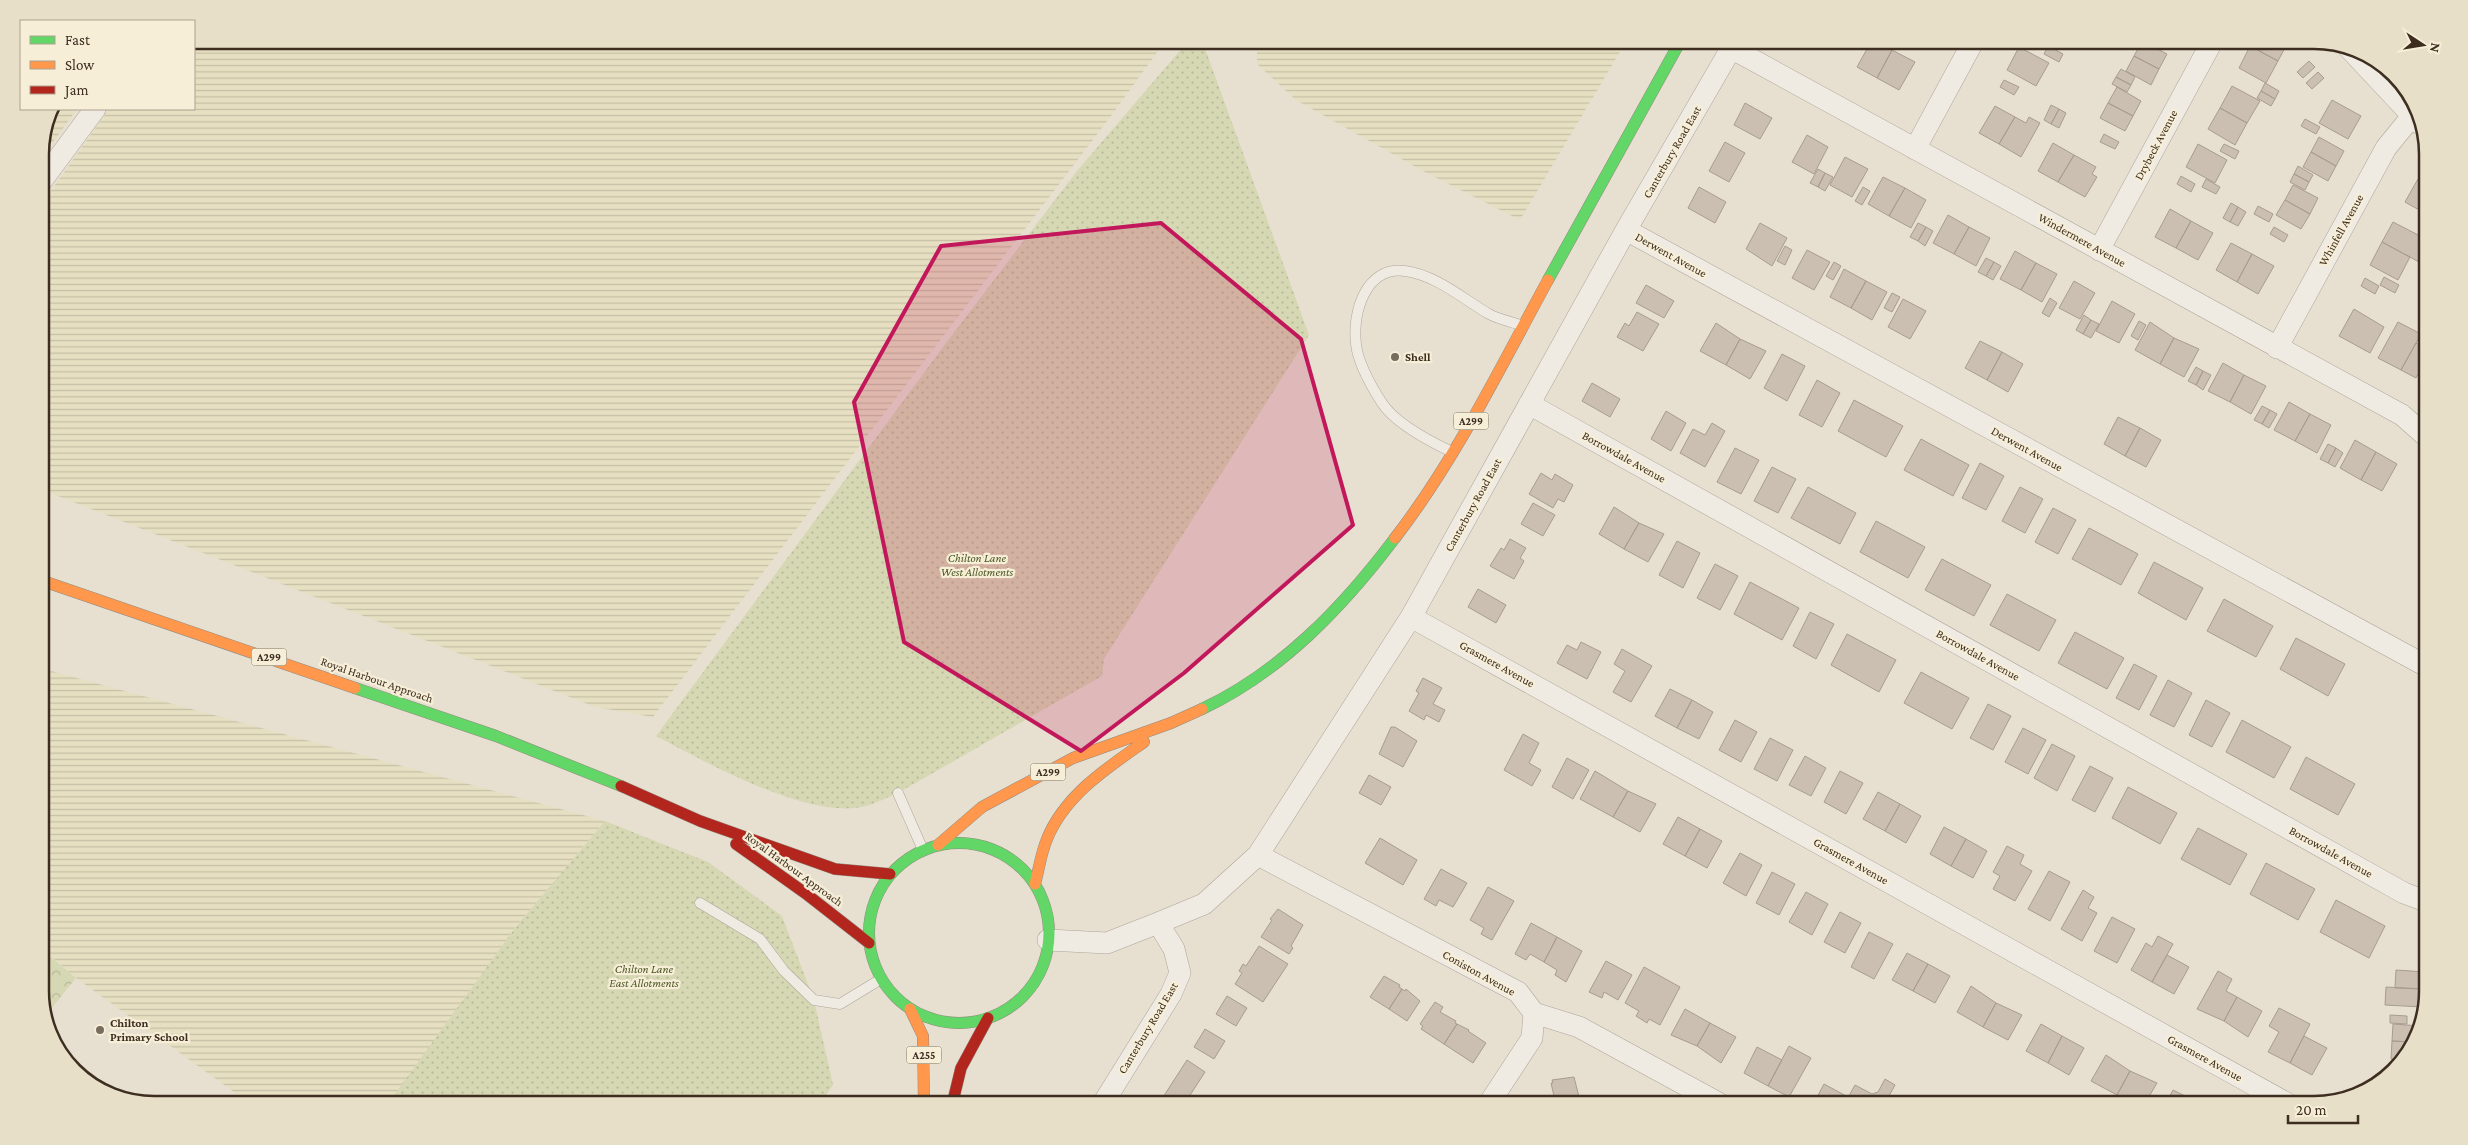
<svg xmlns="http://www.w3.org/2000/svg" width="2468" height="1145" viewBox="0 0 2468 1145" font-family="'Crimson Pro',serif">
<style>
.farmland{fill:url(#farmland-rules)}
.forest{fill:url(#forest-crowns)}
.garden{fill:url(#garden-dots)}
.building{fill:#cbbfb2;stroke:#a89c90}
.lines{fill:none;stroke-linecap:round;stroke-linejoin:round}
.lane-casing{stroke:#ada599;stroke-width:11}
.street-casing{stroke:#ada599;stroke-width:22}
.fast-casing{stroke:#928b80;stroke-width:12}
.slow-casing{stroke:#928b80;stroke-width:12}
.jam-casing{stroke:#928b80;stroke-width:12}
.lane{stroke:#efebe3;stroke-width:10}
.street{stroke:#efebe3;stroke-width:21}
.fast{stroke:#63d668;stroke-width:11}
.slow{stroke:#ff974d;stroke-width:11}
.jam{stroke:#b3261e;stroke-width:11}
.marked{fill:#c2185b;fill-opacity:0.2;stroke:#c2185b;stroke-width:4;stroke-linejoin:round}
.poi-dot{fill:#786c5e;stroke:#f7eed8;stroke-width:2}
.labels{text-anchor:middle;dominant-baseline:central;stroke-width:4.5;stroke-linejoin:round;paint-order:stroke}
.shield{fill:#f7eed8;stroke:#756857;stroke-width:1}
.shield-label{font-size:11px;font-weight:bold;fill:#3d2e20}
.street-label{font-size:12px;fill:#3d2e20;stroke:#f7eed8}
.poi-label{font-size:12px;font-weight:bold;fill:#3d2e20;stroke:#f7eed8;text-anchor:start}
.park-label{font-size:12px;font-style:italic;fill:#4d5a26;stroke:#f7eed8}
.rim{fill:none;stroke:#3d2e20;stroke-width:2.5}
</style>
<defs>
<pattern id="farmland-rules" width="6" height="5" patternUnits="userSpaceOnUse" patternTransform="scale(1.25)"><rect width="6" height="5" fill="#e6dfc2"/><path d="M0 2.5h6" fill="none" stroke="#c6c0a6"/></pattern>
<pattern id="forest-crowns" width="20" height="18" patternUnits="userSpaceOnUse" patternTransform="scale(1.25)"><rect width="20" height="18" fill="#d6d7b3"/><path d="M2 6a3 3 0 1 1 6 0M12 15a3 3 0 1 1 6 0" fill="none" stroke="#b9b99a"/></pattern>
<pattern id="garden-dots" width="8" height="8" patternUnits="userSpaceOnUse" patternTransform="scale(1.25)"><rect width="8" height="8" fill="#d6d7b3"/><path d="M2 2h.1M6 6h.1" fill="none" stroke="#b9b99a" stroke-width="1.8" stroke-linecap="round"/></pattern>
</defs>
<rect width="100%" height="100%" fill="#e7e0d1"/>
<!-- farmland -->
<path class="farmland" d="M194 40H1166L1111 116 653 717 595 707 40 489V206L109 109H194Z
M1257 40H1627L1520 220 1421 170 1296 100 1257 64Z
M49 109H77L40 160V146Z
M40 668 605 821 515 928 389 1105H252L76 978 40 947Z"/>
<!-- forest -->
<path class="forest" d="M40 948 76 978 46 1015 40 999Z"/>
<!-- garden -->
<path class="garden" d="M1189 40H1202L1309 335 1104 659 1102 676 898 793C888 797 877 803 866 806 809 821 706 762 656 736L943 347 1077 171Z
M605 821 708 862 782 916 814 1000 833 1085 819 1105H387L515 928Z"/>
<!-- building -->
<path class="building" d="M1872 40 1892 50 1877 78 1857 67Z
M1916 40H1933L1934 41 1930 48Z
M2042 40H2061L2056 48Z
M2254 40H2289L2278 61 2250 46Z
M2142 41 2167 54 2159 69 2134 56Z
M2048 46 2063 54 2059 62 2044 54Z
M2250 46 2278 61 2266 83 2239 68Z
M2019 47 2049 63 2036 86 2007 70Z
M1892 50 1915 62 1899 90 1877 78Z
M2134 56 2159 69 2151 85 2126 71Z
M2309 61 2315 67 2303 78 2297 72Z
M2121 69 2135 77 2131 85 2116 77Z
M2318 72 2324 78 2312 89 2306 83Z
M2116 77 2131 85 2127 92 2112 84Z
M2004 80 2019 87 2014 95 2000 87Z
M2265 83 2279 91 2275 99 2261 91Z
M2232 86 2260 101 2247 123 2220 108Z
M2117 87 2141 101 2133 116 2108 103Z
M2261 91 2275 99 2271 106 2257 98Z
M2332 100 2361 116 2348 139 2319 123Z
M1745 103 1772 118 1760 139 1734 125Z
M2108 103 2133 116 2125 131 2100 118Z
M2051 105 2059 109 2051 124 2044 120Z
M1995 106 2015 117 1999 144 1979 133Z
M2220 108 2247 123 2235 145 2208 129Z
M2059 109 2066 113 2059 128 2051 124Z
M2015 117 2026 123 2029 117 2040 123 2021 157 1999 144Z
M2305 119 2320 127 2316 134 2301 126Z
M2104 134 2119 142 2115 149 2100 142Z
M1807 135 1828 147 1814 174 1792 162Z
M2319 137 2344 151 2336 166 2311 152Z
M1725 142 1745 153 1729 182 1709 171Z
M2053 143 2074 155 2058 182 2038 171Z
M2198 144 2227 160 2215 183 2186 167Z
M2224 144 2239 151 2235 159 2220 151Z
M2311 152 2336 166 2328 181 2303 167Z
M2074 155 2096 167 2092 174 2097 177 2085 197 2058 182Z
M1845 157 1868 169 1852 197 1830 185Z
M2298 166 2313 175 2309 182 2294 174Z
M1818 169 1825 173 1818 187 1810 183Z
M1825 173 1833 177 1825 191 1818 187Z
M2294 174 2309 182 2305 190 2290 182Z
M2181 176 2195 184 2191 192 2177 184Z
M1883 177 1905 188 1889 216 1868 204Z
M2206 179 2220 187 2216 194 2202 187Z
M2418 179 2428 184V215L2405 202Z
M2293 185 2318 198 2310 214 2285 200Z
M1699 187 1726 202 1715 223 1688 208Z
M1863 187 1870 191 1862 205 1855 201Z
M1905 188 1926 200 1911 228 1889 216Z
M2285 200 2310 214 2301 229 2276 215Z
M2231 203 2238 207 2230 222 2223 218Z
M2258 206 2273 214 2269 222 2254 214Z
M2238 207 2246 212 2238 226 2230 222Z
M2170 209 2191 221 2176 248 2155 237Z
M1948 215 1969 227 1954 254 1933 243Z
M2191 221 2213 233 2198 260 2176 248Z
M2393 222 2428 240V246L2419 262 2382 242Z
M1760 223 1787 238 1772 266 1746 249Z
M1918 223 1926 227 1918 241 1910 237Z
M1926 227 1933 231 1925 246 1918 241Z
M1969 227 1990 238 1976 266 1954 254Z
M2274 227 2288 235 2284 242 2270 234Z
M2382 242 2410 257 2398 280 2370 265Z
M2231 243 2252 254 2237 282 2216 270Z
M1785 246 1792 250 1785 265 1777 261Z
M1807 250 1830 262 1814 290 1792 278Z
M2015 251 2036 263 2021 290 2000 279Z
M2252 254 2274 266 2258 294 2237 282Z
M1986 258 1994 262 1986 276 1978 272Z
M1834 262 1841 266 1833 280 1826 276Z
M1994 262 2001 266 1993 280 1986 276Z
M2036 263 2057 274 2042 302 2021 290Z
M1844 269 1866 281 1851 308 1830 297Z
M2384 277 2399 285 2395 293 2380 285Z
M2365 278 2379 286 2375 294 2361 286Z
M1866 281 1887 292 1872 320 1851 308Z
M2074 281 2095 293 2080 319 2059 308Z
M1646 285 1674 301 1664 318 1636 303Z
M1892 293 1900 297 1892 312 1884 308Z
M2050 298 2057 303 2049 317 2042 313Z
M1903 299 1926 311 1910 339 1888 327Z
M2112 301 2135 314 2119 343 2096 331Z
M2354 309 2384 327 2370 353 2339 336Z
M1637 312 1659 324 1643 351 1617 337 1625 323 1629 326Z
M2084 315 2091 320 2083 334 2076 330Z
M2091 320 2099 324 2091 338 2083 334Z
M2139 321 2146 325 2138 340 2131 336Z
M2150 322 2174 338 2160 364 2135 350Z
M2398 322 2421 334 2401 370 2378 358Z
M1716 323 1740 339 1726 365 1700 351Z
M2174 338 2199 349 2184 377 2160 364Z
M1740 339 1766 351 1750 379 1726 365Z
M1980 341 2002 352 1987 380 1965 368Z
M2416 343 2428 349V357L2416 378 2401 370Z
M2002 352 2023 364 2008 392 1987 380Z
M1782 354 1805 366 1787 401 1764 388Z
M2223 363 2244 375 2230 402 2208 391Z
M2196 367 2203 371 2196 385 2188 381Z
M2203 371 2211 375 2203 390 2196 385Z
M2244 375 2266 386 2251 414 2230 402Z
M1817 380 1840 393 1822 427 1799 415Z
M1592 383 1620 399 1610 417 1582 401Z
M1854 400 1903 426 1886 457 1838 431Z
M2289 402 2310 414 2295 441 2274 430Z
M2262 406 2270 410 2262 424 2254 420Z
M2270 410 2277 414 2269 428 2262 424Z
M1666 411 1686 423 1671 451 1651 439Z
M2310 414 2331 425 2317 453 2295 441Z
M2118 417 2140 428 2125 456 2104 444Z
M1712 423 1725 431 1705 467 1680 453 1693 429 1705 435Z
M2140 428 2161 440 2146 467 2125 456Z
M1921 439 1969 465 1953 496 1904 470Z
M2355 440 2376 452 2361 480 2340 468Z
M2328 444 2336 448 2328 463 2320 459Z
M1735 448 1759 460 1741 494 1717 482Z
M2336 448 2343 453 2335 467 2328 463Z
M2376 452 2397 464 2382 491 2361 480Z
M1980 463 2004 476 1986 510 1962 498Z
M1772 467 1796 479 1778 513 1754 501Z
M1541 473 1552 480 1555 474 1573 485 1564 502 1558 499 1553 508 1529 494Z
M1808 487 1856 513 1840 544 1791 518Z
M2020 487 2043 499 2025 533 2002 521Z
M1533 503 1555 515 1543 536 1521 524Z
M1614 507 1639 523 1624 549 1599 534Z
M2053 508 2076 520 2058 554 2035 542Z
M1876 521 1925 547 1908 578 1860 552Z
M1639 523 1664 534 1648 562 1624 549Z
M2089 528 2138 554 2121 585 2072 559Z
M1510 539 1526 548 1520 558 1524 561 1514 579 1490 566 1501 548 1504 550Z
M1677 541 1700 553 1683 588 1659 575Z
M1942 559 1991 585 1974 616 1925 590Z
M2154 562 2203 588 2186 620 2138 593Z
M1715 564 1738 576 1720 610 1697 598Z
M1750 582 1799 608 1782 640 1734 614Z
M1478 589 1506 605 1496 623 1468 607Z
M2007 594 2056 620 2039 651 1990 625Z
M2224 599 2273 626 2256 657 2207 631Z
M1810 612 1834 624 1816 659 1793 646Z
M2075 632 2124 658 2107 689 2058 663Z
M1847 634 1896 660 1879 692 1831 665Z
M2296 638 2345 664 2328 696 2280 669Z
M1581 642 1601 652 1587 679 1557 663 1567 645 1577 650Z
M1622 649 1652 666 1631 702 1613 692 1625 671 1614 664Z
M2134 664 2157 676 2139 710 2116 698Z
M1921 672 1969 698 1952 729 1904 703Z
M1423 678 1442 688 1433 704 1445 710 1439 722 1426 715 1424 720 1409 711 1419 693 1416 691Z
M2168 680 2192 693 2174 727 2150 715Z
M1670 689 1692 700 1677 728 1655 716Z
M1692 700 1713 712 1699 739 1677 728Z
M2206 700 2230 713 2212 747 2189 735Z
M1988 704 2011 716 1993 750 1970 738Z
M1735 720 1757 732 1741 762 1719 750Z
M2242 720 2291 747 2274 778 2226 752Z
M1391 727H1395L1417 741 1403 767 1379 754Z
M2023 728 2046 740 2028 774 2005 762Z
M1523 734 1539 743 1529 763 1541 770 1532 786 1504 770Z
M1770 738 1793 750 1777 781 1754 769Z
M2052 744 2075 756 2057 791 2034 778Z
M1805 756 1826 768 1811 796 1789 785Z
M2306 757 2355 784 2338 815 2290 789Z
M1567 758 1589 770 1573 799 1552 787Z
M2090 766 2113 778 2095 812 2072 800Z
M1595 771 1628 791 1613 817 1580 799Z
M1840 771 1863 783 1846 814 1824 802Z
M1369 775 1391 787 1381 805 1359 793Z
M2128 787 2177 813 2160 844 2112 818Z
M1628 791 1656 804 1640 832 1613 817Z
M1878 792 1900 804 1885 831 1863 819Z
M1900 804 1921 816 1906 843 1885 831Z
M1678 817 1700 829 1685 856 1663 844Z
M1944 827 1966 839 1951 866 1930 854Z
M2198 828 2247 854 2230 885 2181 859Z
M1700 829 1722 841 1707 868 1685 856Z
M1380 838 1417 860 1403 885 1365 863Z
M1966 839 1987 851 1973 878 1951 866Z
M2007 846 2024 855 2020 864 2032 871 2015 901 1993 889 2000 876 1993 872Z
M1740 853 1762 865 1746 896 1723 883Z
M2266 863 2315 889 2298 920 2250 894Z
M1441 869 1467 883 1453 907 1439 900 1436 906 1424 899Z
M2049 871 2070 882 2050 921 2028 909Z
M1772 872 1795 884 1779 915 1756 903Z
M1488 887 1514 901 1492 940 1481 934 1484 928 1470 920Z
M2083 890 2094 897 2088 908 2097 913 2082 941 2061 929Z
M1806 892 1828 904 1812 935 1789 922Z
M2336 900 2385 926 2369 958 2320 932Z
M1278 909 1303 925 1291 946 1293 948 1289 954 1261 937 1272 920 1270 919Z
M1840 912 1861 923 1845 953 1824 942Z
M2112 917 2135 929 2117 963 2094 951Z
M1531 923 1557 937 1544 962 1530 954 1526 960 1515 954Z
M1869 932 1893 944 1874 979 1851 967Z
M2158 936 2173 944 2152 982 2131 970 2146 943 2152 947Z
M1557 937 1582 951 1566 982 1555 975 1557 970 1544 962Z
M1259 946 1288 964 1263 1002 1235 984 1242 973 1239 971 1243 964 1246 966Z
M1907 953 1928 964 1913 991 1892 980Z
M2167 955 2189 967 2174 994 2152 982Z
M1606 961 1632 975 1618 1000 1604 992 1602 998 1589 992Z
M1928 964 1950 976 1935 1003 1913 991Z
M1644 967 1680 987 1660 1025 1649 1019 1647 1023 1636 1016 1639 1011 1625 1003Z
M2396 970 2425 972 2424 989 2395 988Z
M2218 971 2232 979 2226 991 2237 997 2224 1021 2197 1009Z
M1384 976 1400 985 1399 987 1402 989 1389 1009 1370 997Z
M1971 986 1996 1003 1983 1027 1957 1012Z
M2386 987 2424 989 2423 1007 2385 1005Z
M1402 989 1405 991 1406 989 1420 1001 1407 1021 1389 1009Z
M1227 996 1247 1008 1236 1026 1216 1014Z
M2237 997 2262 1011 2248 1037 2224 1021Z
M1435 1002 1443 1007 1440 1012 1456 1021 1455 1023 1457 1024 1444 1044 1421 1029 1423 1026 1420 1024Z
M1996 1003 2022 1015 2008 1040 1983 1027Z
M2279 1008 2310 1024 2290 1063 2268 1052 2279 1032 2269 1026Z
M1685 1009 1710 1023 1697 1046 1671 1035Z
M2390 1015 2407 1016V1024L2390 1023Z
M1710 1023 1736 1037 1721 1063 1697 1046Z
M1457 1024 1469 1030 1468 1031 1486 1043 1473 1063 1444 1044Z
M2041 1024 2062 1036 2048 1063 2026 1051Z
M2393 1024 2421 1026 2419 1035 2413 1042 2392 1041Z
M1205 1029 1225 1041 1214 1059 1194 1047Z
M2062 1036 2084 1048 2069 1075 2048 1063Z
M2304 1036 2327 1048 2312 1075 2290 1063Z
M2392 1041 2413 1042 2400 1059H2391Z
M1789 1046 1811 1058 1789 1097 1768 1086Z
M1757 1047 1782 1060 1768 1086 1744 1073Z
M2106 1055 2130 1071 2117 1095 2091 1081Z
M1187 1060 1205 1072 1185 1103 1187 1105H1158Z
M2130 1071 2157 1083 2144 1105H2136L2117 1095Z
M1574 1077 1581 1105H1556L1551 1083H1553L1552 1080Z
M1885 1079 1895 1085 1884 1105H1844L1855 1085 1872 1094 1878 1092Z
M1824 1084 1848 1097 1844 1105H1813Z
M2173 1090 2185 1096 2184 1099 2194 1105H2165Z"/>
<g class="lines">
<defs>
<path id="lane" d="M1452 452C1431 442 1395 423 1382 403 1371 386 1358 363 1356 344 1352 312 1366 266 1405 271 1436 275 1463 299 1489 314 1498 319 1511 322 1521 325
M898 793 923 850
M700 903 760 939 784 971 814 1000 840 1004 881 979"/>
<path id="street" d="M2347 46 2420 124
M1731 48 2402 415 2428 438
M1915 149 1974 40
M40 183 95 109
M1626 230 2428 667
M2099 250 2213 40
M2277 348 2386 148 2412 116
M1529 404 2404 893 2428 902
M1411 617 2290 1105
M1258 855 1518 992 1534 1013 1579 1027 1722 1105
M1048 940 1107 943 1158 923 1204 904 1258 855 1411 617 1626 230 1736 40
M1102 1105 1171 994 1180 973 1174 949 1158 923
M1488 1105 1532 1038 1534 1013"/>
<path id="fast" d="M1548 280 1681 40
M355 688 496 736 621 786
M1202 709C1281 672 1343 607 1395 538
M869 933a90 90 0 1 1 180 0a90 90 0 1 1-180 0Z"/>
<path id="slow" d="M1395 538C1456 459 1500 368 1548 280
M40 580 355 688
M938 845 982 807 1073 758 1171 723 1202 709
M1035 884C1039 869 1041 853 1047 839 1065 795 1107 768 1144 742
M910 1009 923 1036 924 1105"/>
<path id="jam" d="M621 786 700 821 835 869 890 874
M736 844 805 893 869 943
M952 1105 961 1068 988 1018"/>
</defs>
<!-- lane casing -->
<use href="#lane" class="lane-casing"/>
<!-- street casing -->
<use href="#street" class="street-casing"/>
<!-- fast casing -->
<use href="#fast" class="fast-casing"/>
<!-- slow casing -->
<use href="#slow" class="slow-casing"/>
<!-- jam casing -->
<use href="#jam" class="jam-casing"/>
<!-- lane -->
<use href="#lane" class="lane"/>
<!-- street -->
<use href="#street" class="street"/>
<!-- fast -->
<use href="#fast" class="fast"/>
<!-- slow -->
<use href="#slow" class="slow"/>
<!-- jam -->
<use href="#jam" class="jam"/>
</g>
<!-- marked area -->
<path class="marked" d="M1161 223 1301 339 1353 525 1184 673 1081 751 904 642 854 402 941 246Z"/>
<!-- markers -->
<g class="poi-dot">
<circle cx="1395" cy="357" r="5"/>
<circle cx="100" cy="1030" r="5"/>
</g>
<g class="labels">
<!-- shield labels -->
<g class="shield">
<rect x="1453.5" y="412.5" width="35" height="17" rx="4"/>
<rect x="251.5" y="648.5" width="35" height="17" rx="4"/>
<rect x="1030.5" y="763.5" width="35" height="17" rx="4"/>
<rect x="906.5" y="1046.5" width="35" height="17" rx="4"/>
</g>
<g class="shield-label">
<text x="1471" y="421">A299</text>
<text x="269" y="657">A299</text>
<text x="1048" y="772">A299</text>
<text x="924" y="1055">A255</text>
</g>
<!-- street labels -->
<g class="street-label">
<text transform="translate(2156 145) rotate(-62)">Drybeck Avenue</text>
<text transform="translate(1672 152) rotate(-60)">Canterbury Road East</text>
<text transform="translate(2341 230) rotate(-61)">Whinfell Avenue</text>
<text transform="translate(2082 240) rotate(29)">Windermere Avenue</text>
<text transform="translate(1671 255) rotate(29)">Derwent Avenue</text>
<text transform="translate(2027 449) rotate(29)">Derwent Avenue</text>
<text transform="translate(1624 457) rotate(29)">Borrowdale Avenue</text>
<text transform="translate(1473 505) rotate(-61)">Canterbury Road East</text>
<text transform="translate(1978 655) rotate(29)">Borrowdale Avenue</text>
<text transform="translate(1497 664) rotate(29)">Grasmere Avenue</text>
<text transform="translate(377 680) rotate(19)">Royal Harbour Approach</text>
<text transform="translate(2331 852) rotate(29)">Borrowdale Avenue</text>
<text transform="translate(1851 861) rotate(29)">Grasmere Avenue</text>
<text transform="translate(794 869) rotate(36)">Royal Harbour Approach</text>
<text transform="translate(1479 973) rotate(29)">Coniston Avenue</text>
<text transform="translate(1148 1028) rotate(-59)">Canterbury Road East</text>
<text transform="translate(2205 1058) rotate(29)">Grasmere Avenue</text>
</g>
<!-- poi labels -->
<g class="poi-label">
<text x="1405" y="357">Shell</text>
<text x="110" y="1023">Chilton<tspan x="110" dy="14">Primary School</tspan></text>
</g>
<!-- park labels -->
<g class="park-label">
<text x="977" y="558">Chilton Lane<tspan x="977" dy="14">West Allotments</tspan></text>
<text x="644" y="969">Chilton Lane<tspan x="644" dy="14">East Allotments</tspan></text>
</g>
</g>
<!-- crop -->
<path d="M0 0H2468V1145H0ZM154 49H2314A105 105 0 0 1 2419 154V991A105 105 0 0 1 2314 1096H154A105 105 0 0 1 49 991V154A105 105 0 0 1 154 49Z" fill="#e8dfc9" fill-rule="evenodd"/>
<path class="rim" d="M154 49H2314A105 105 0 0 1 2419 154V991A105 105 0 0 1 2314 1096H154A105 105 0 0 1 49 991V154A105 105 0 0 1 154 49Z"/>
<!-- legend -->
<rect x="20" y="20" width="175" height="90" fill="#f7eed8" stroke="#ada18e"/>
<rect x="30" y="36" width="25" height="8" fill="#63d668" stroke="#ada18e"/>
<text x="65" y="45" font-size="15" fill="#3d2e20">Fast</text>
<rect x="30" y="61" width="25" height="8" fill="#ff974d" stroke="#ada18e"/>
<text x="65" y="70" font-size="15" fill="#3d2e20">Slow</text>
<rect x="30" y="86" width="25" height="8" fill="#b3261e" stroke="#ada18e"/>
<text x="65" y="95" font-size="15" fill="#3d2e20">Jam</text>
<!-- north arrow -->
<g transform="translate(2423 45) rotate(102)" stroke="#f7eed8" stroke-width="4" paint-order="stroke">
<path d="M0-4L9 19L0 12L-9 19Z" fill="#3d2e20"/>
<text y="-8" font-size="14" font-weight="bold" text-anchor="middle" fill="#3d2e20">N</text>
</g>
<!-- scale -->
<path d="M2288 1115v8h70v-8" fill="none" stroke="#3d2e20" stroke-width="2.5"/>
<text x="2296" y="1115" font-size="15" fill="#3d2e20" stroke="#f7eed8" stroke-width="4" paint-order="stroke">20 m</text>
</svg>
